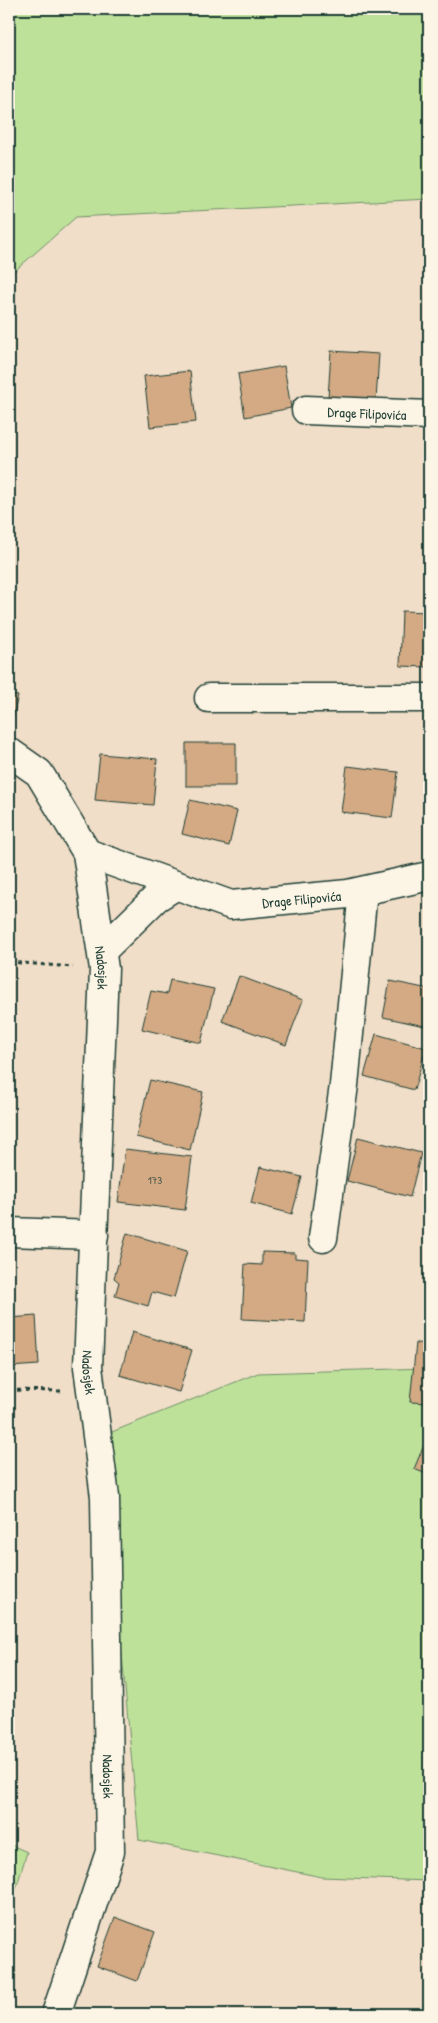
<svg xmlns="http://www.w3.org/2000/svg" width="438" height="2023" viewBox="0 0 438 2023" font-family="'Patrick Hand',sans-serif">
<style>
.green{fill:#bee19a;stroke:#6e8f67}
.building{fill:#d3aa84;stroke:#1f3d34}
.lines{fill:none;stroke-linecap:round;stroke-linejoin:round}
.minor-casing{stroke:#1f3d34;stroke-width:31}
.path{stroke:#1f3d34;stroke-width:3;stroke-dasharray:4 4;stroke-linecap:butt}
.minor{stroke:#fcf5e5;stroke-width:28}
.labels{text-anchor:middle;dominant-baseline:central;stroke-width:4;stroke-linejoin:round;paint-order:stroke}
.number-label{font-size:11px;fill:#4c5848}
.street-label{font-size:14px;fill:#1f3d34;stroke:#fcf5e5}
</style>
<rect width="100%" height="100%" fill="#f0dec8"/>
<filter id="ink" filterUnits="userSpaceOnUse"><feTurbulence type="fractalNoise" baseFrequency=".02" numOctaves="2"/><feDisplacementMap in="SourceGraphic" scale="10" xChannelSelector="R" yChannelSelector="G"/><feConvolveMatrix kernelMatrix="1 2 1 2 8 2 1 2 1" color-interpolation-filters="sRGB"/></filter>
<g filter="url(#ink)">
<!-- green -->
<path class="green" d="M9 9H429V199L76 217 10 275Z
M429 1368V1881L322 1877 139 1840 102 1436 258 1373Z
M9 1844 27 1852 9 1912Z"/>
<!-- building -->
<path class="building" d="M331 351 379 354 376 401 328 398Z
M284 366 291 408 245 417 238 374Z
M190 371 196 422 150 427 144 376Z
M402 611 429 612V667L400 666Z
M9 694 18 696 9 734Z
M186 743H236V786H186Z
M100 754 157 759 153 805 95 800Z
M347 766 398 772 392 818 341 812Z
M190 800 237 811 229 846 182 834Z
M239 976 303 1000 286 1045 222 1021Z
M170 980 214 989 201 1043 142 1029 151 991 167 994Z
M390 981 429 989V1027L383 1017Z
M376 1034 426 1048 414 1090 364 1076Z
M150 1080 203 1092 190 1150 136 1137Z
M358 1137 421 1153 410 1197 347 1181Z
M125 1149 192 1157 185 1210 118 1202Z
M260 1167 302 1177 292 1214 251 1203Z
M127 1233 187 1251 174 1298 152 1292 148 1306 115 1296 119 1282 114 1278Z
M262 1252 295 1253V1258L308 1259 305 1322 242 1319 245 1264 262 1265Z
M36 1316 39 1365 9 1367V1318Z
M132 1332 192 1350 179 1392 120 1375Z
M416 1343 429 1344V1403L410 1402Z
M429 1433V1475L414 1469Z
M115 1917 155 1932 137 1981 97 1966Z"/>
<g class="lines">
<defs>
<g id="minor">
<path id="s1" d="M306 410 429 415"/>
<path d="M209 698H429"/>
<path id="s2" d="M9 752 39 773 87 853 104 969 88 1367 105 1497 110 1852 56 2014"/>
<path id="s3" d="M87 853 231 905 348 894 429 876"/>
<path d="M103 950 156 898 175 886"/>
<path d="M9 1232 94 1235"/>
<path d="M323 1238 344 1085 363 891"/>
</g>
</defs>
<!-- minor casing -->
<use href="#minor" class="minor-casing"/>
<!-- path -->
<path class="path" d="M9 962 73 967
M9 1390 61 1391"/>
<!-- minor -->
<use href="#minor" class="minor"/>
</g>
</g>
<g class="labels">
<!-- number labels -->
<g class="number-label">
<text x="155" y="1180">173</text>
</g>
<!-- street labels -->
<g class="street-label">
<text stroke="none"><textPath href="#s1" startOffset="61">Drage Filipovića</textPath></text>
<text stroke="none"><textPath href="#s3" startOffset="224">Drage Filipovića</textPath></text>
<text stroke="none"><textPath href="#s2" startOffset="246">Nadosjek</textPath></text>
<text stroke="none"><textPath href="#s2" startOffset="651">Nadosjek</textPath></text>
<text stroke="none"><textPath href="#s2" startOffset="1056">Nadosjek</textPath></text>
</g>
</g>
<!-- margin -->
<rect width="438" height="2023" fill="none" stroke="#fcf5e5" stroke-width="30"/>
<rect x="15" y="15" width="408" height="1993" fill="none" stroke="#1f3d34" stroke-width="2" filter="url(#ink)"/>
</svg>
